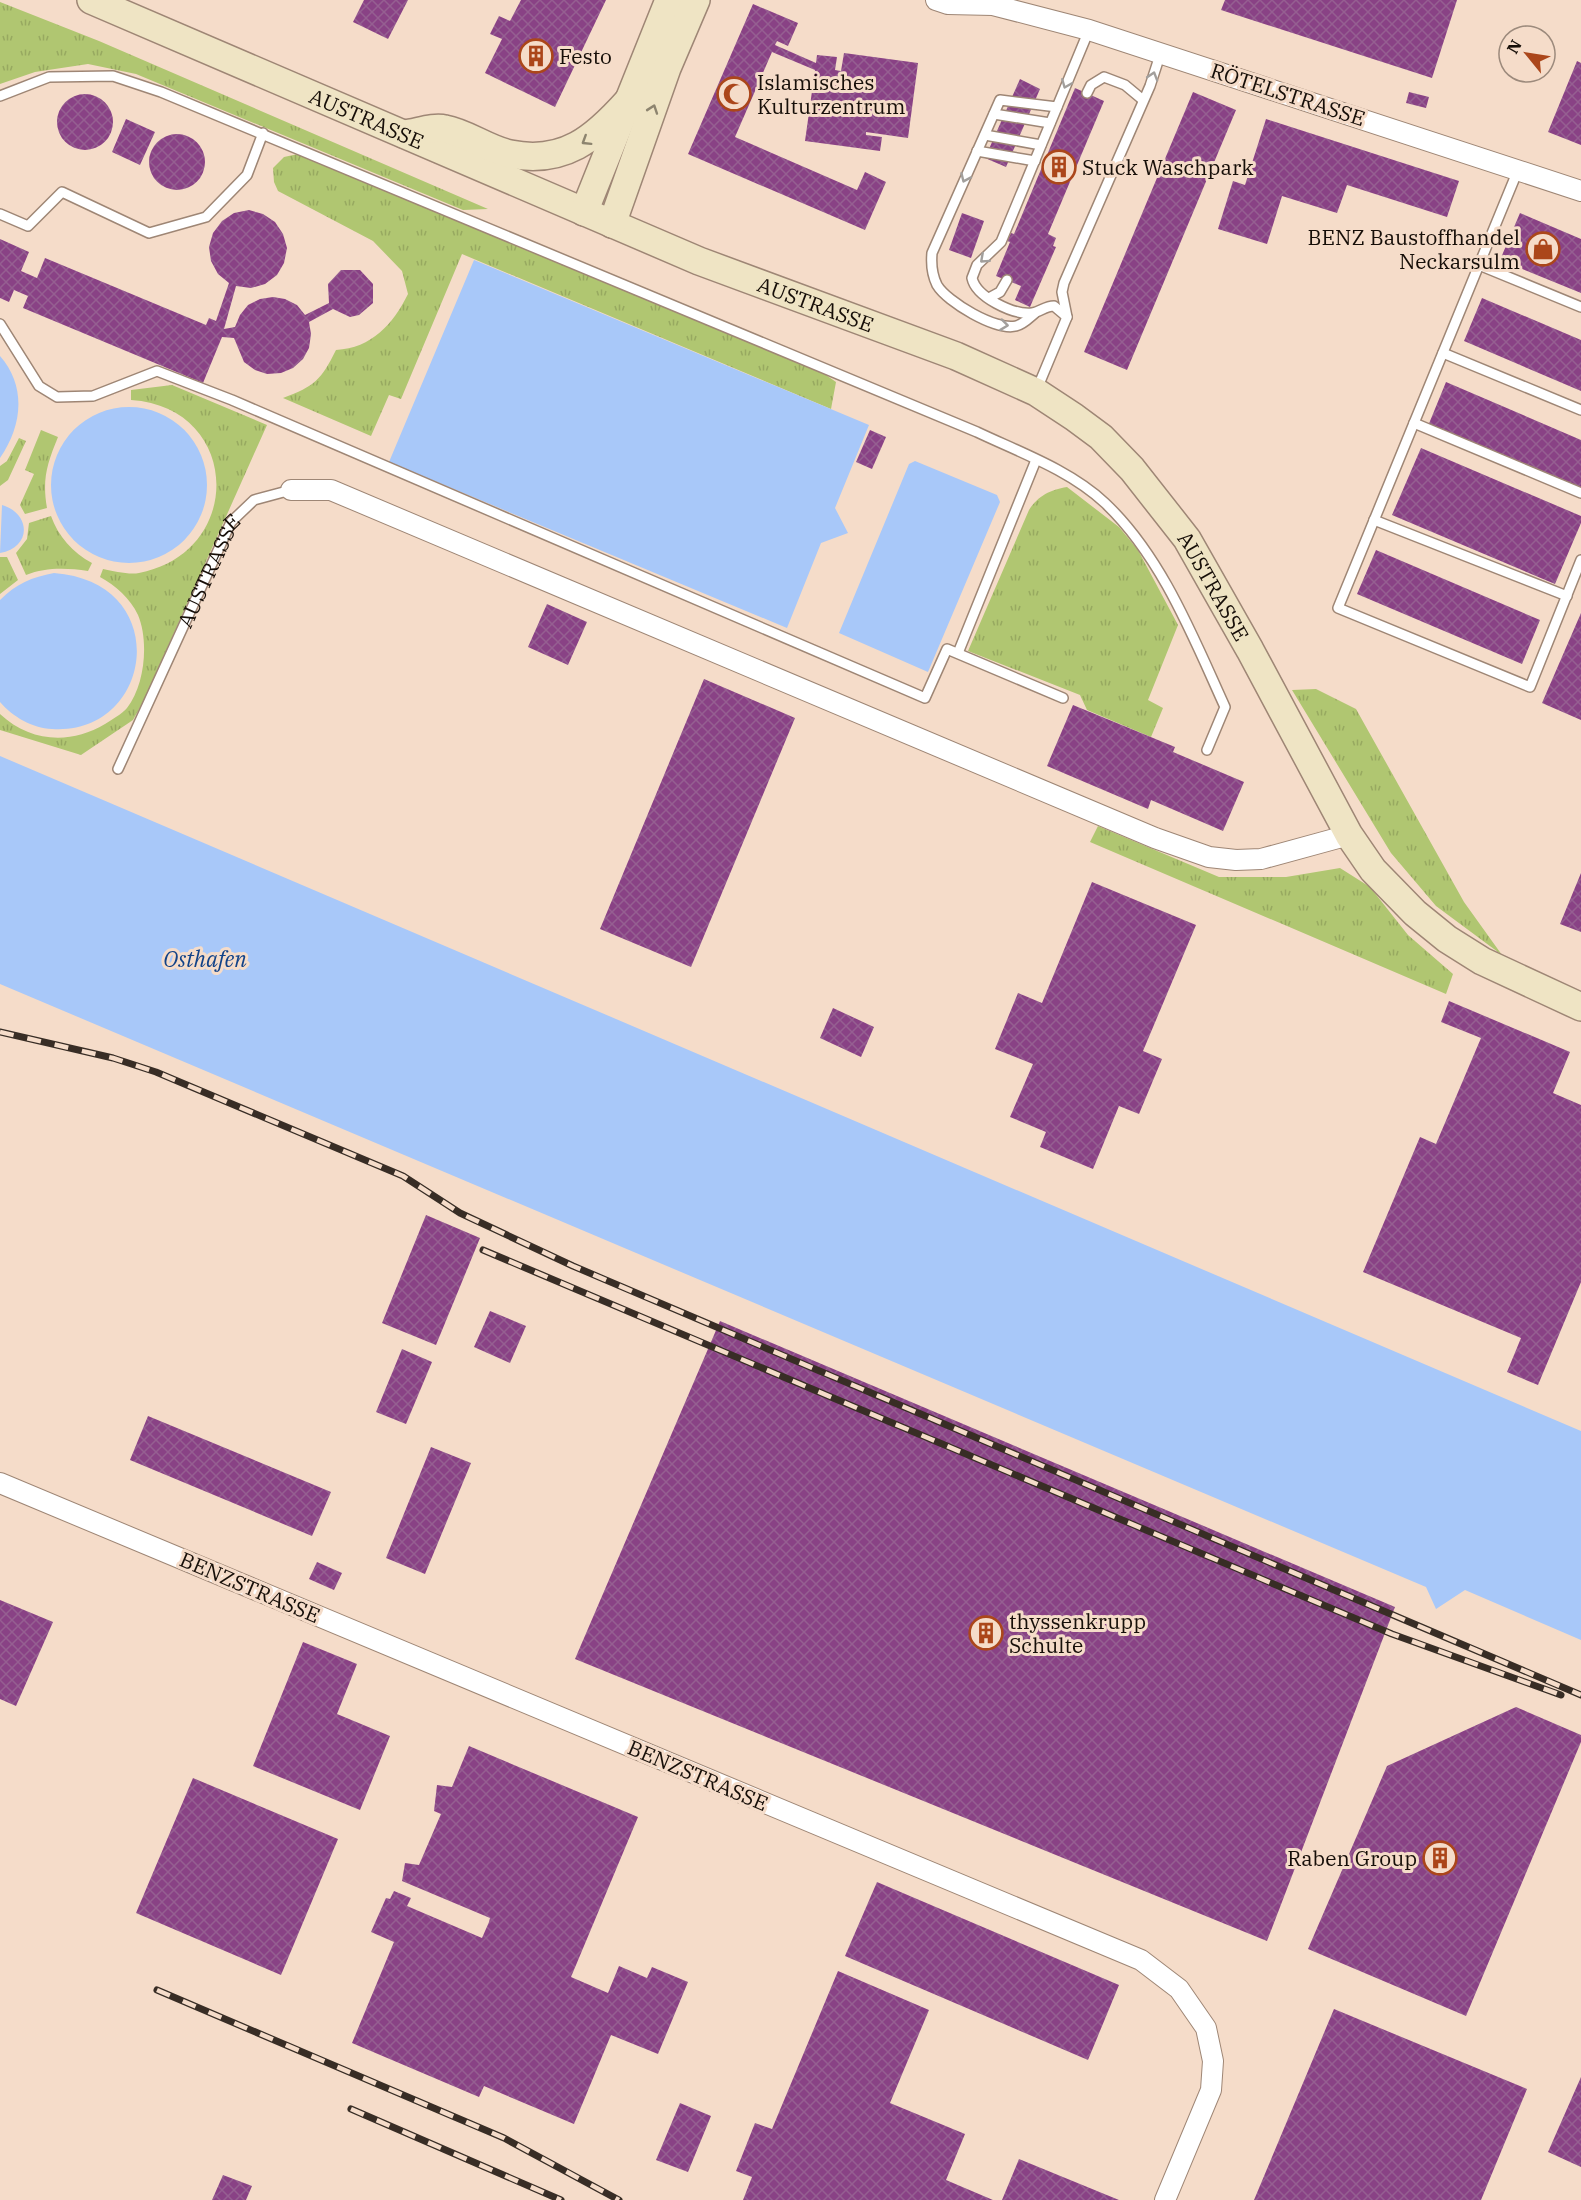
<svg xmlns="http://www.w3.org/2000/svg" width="1581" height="2200" viewBox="0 0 1581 2200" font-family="'IBM Plex Serif',serif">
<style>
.grass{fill:url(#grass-tufts)}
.water{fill:#a8c8f9}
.building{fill:url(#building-cross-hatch)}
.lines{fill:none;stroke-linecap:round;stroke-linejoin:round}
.service-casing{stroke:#9e8675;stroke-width:12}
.minor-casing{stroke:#9e8675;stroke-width:22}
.secondary-casing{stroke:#9e8675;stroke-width:30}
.service{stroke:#fff;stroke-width:9}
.minor{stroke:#fff;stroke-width:20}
.secondary{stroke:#efe4c4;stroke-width:27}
.rail-casing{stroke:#382d25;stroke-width:7}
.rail{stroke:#f5dcc9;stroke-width:4.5;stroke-dasharray:14;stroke-linecap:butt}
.oneway{stroke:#a29f9c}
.oneway2{stroke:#8d846f}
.labels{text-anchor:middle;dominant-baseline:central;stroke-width:6;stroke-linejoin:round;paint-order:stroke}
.poi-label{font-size:21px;fill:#160e08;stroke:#f5dcc9;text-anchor:start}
.street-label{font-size:21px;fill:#160e08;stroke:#f5dcc9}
.water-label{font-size:22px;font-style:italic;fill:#114288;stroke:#f5dcc9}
</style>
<defs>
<pattern id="grass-tufts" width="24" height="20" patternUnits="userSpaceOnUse" patternTransform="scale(1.5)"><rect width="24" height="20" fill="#b0c671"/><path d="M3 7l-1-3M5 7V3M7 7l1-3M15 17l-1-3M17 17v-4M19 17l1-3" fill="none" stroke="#97a960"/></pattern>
<pattern id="building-cross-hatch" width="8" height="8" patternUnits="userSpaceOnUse" patternTransform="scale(1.5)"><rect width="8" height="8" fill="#894285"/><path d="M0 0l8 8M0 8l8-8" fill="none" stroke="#955f91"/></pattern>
</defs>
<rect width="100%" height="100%" fill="#f5dcc9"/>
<!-- grass -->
<path class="grass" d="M0 2 99 41 488 209 463 210 136 74 88 64 35 72 0 84Z
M298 154 826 375 836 382 831 409 462 254 401 399 389 395 371 436 283 398C315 386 321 380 336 350 372 348 393 324 408 294L402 271 373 241 278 191 274 182 273 168 284 157Z
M172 385 267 425 144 700 133 720 81 755 0 730V714C30 742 70 745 105 724 111 720 122 714 127 708 145 685 149 641 138 615 130 598 116 586 100 577L103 569C114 571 129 575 139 573 246 552 241 407 131 400V390Z
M41 430 58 437C47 464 42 479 47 508L25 514 20 505 34 474 25 470Z
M19 438 26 441 8 480 0 486V466L7 461Z
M1067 487 1119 527 1138 550 1178 625 1148 700 1163 708 1151 737 1087 710 1080 695 968 651 1029 510C1039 495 1050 490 1067 487Z
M51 516C58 536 73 553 92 563L88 571C67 568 46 567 26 575L16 553 27 539 29 523Z
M0 557H7L18 580 0 594Z
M1316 689 1356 709 1464 902 1502 955 1436 906 1391 853 1292 690Z
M1098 826 1219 877H1286L1340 868 1370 887 1408 935 1453 974 1446 994 1090 842Z"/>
<!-- water -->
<path class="water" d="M474 260 869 425 835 508 848 533 821 543 787 628 389 462Z
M0 356C27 387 22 426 0 458Z
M51 485a78 78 0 1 1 156 0a78 78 0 1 1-156 0Z
M915 461 997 495 1000 502 928 672 839 633 909 464Z
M2 505C32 514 31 548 0 553Z
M54 573C175 582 154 736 52 729 32 728 13 717 0 702V600C16 584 32 577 54 573Z
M0 756 1581 1431V1640L1465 1590 1436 1609 1426 1587 0 984Z"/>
<!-- building -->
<path class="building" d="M364 0H408L388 39 353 22Z
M521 0H606L555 107 485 73 502 39 490 34 499 16 510 21Z
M1225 0H1457L1432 78 1221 10Z
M753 4 798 23 788 46 777 41 775 45 816 63 817 55 837 57 835 70 841 71 844 53 918 63 908 138 866 132V135L882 137 880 151 805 141 815 70 772 52 735 137 857 190 865 172 886 182 865 230 688 154Z
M1577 61 1581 63V145L1548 132Z
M1020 79 1040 89 1006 167 985 158Z
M1075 88 1104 101 1048 234 1056 238 1053 246 1056 247 1030 307 1015 300 1021 286 996 276 1010 242 1007 241 1011 233 1014 234Z
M1193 92 1236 110 1127 370 1084 352Z
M1409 92 1429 97 1426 108 1406 103Z
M57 122a28 28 0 1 1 56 0a28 28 0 1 1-56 0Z
M126 119 155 132 140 165 112 152Z
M1266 119 1459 181 1447 217 1347 185 1337 213 1282 196 1267 244 1218 229 1233 181 1245 185Z
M149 162a28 28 0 1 1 56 0a28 28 0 1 1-56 0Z
M249 210 263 214 275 222 283 234 287 248 284 263 277 275 265 284 251 288 236 286 224 329 235 327 240 315 248 305 260 299 273 297 285 299 297 305 305 315 329 303 328 284 341 270H360L373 284V303L359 315 350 317 333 309 309 322 311 334 309 348 303 359 293 368 281 373 267 374 255 370 244 362 234 338 222 337 203 383 23 308 28 296 14 290 9 302 0 298V239L29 252 21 271 37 278 45 258 206 325 209 318 216 321 229 283 218 274 211 261 209 247 213 233 222 221 234 213Z
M962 213 984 221 971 258 949 250Z
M1520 213 1581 239V293L1500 260Z
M1482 298 1581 340V391L1464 341Z
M1446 382 1581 440V491L1428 426Z
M870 430 886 437 872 469 856 462Z
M1421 448 1581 516V523L1555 584 1392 515Z
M1376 550 1540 620 1522 664 1357 594Z
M547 604 587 622 568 665 528 647Z
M1581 613V720L1542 703Z
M704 679 795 718 691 967 600 929Z
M1073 705 1175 747 1173 752 1244 782 1223 831 1151 800 1148 809 1047 766Z
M1581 873V932L1560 924Z
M1092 882 1196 925 1143 1051 1162 1059 1139 1114 1119 1106 1093 1169 1040 1147 1046 1132 1010 1117 1033 1064 995 1049 1018 993 1042 1003Z
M1449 1001 1570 1052 1553 1093 1581 1105V1282L1538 1385 1507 1372 1521 1338 1363 1272 1420 1137 1436 1144 1481 1038 1441 1022Z
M833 1008 874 1027 861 1057 820 1038Z
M426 1215 480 1238 436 1345 382 1323Z
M490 1311 526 1326 510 1363 474 1347Z
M720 1321 1395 1607 1267 1941 575 1659Z
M402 1349 432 1362 406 1424 376 1412Z
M148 1416 331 1492 312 1536 130 1460Z
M431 1447 471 1463 425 1574 386 1558Z
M317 1562 342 1573 334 1590 309 1579Z
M0 1600 53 1622 16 1706 0 1699Z
M303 1642 357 1664 337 1714 390 1736 360 1810 253 1766Z
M1516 1707 1581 1735V1742L1466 2016 1308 1949 1387 1766Z
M469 1746 638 1817 571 1977 608 1993 619 1966 647 1978 652 1967 688 1982 658 2054 611 2035 574 2124 484 2086 479 2097 352 2043 394 1942 371 1932 386 1898 390 1899 394 1891 411 1898 407 1906 482 1938 489 1922 490 1918 402 1881 405 1863 419 1865 441 1814 434 1811 437 1785 452 1787Z
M193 1778 338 1839 281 1975 136 1913Z
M877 1882 1119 1985 1088 2060 845 1956Z
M838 1971 929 2010 890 2103 965 2134 946 2180 993 2200H743L752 2177 736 2171 755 2123 772 2129Z
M1334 2009 1527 2089 1481 2200H1254Z
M1581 2077V2167L1548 2152Z
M680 2103 711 2116 688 2172 656 2160Z
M1019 2159 1119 2200H1002Z
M223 2175 252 2186 246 2200H212Z"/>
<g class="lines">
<defs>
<g id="service">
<path d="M1087 93 1091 85 1104 77 1125 85 1143 100"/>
<path d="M0 96 49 77 113 76 161 92 977 432C1019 452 1070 470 1105 503 1162 557 1193 637 1225 707L1207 750"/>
<path d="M994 114 1050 123"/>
<path d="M985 135 1041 145"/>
<path d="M977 151 1035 161"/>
<path d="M1518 170 1338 608 1530 687 1581 560"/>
<path d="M0 214 28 226 62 192 149 233 206 217 247 175 263 133"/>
<path d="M1479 265 1581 307"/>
<path d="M989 298 1000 292 1007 280"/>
<path d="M1035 313C1030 317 1024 324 1016 326 996 331 947 302 937 285 932 275 931 264 932 253L1000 100 1057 107"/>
<path d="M1067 317 1054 306C1045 306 1040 312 1032 313 1013 315 976 297 972 278L977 265 1001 242 1089 30"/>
<path d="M0 324 39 386 57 397 93 396 157 371 232 400 925 698 947 649 1063 698"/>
<path d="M1443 353 1581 410"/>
<path d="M1037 389 1067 317 1062 292 1064 283 1150 86 1161 52"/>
<path d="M1414 423 1581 493"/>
<path d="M1374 520 1567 596"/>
<path d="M958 653 1036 460"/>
<path id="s1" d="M118 769 231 522 254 500 291 490"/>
</g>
<path id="minor" d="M936 0 948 4 993 5 1089 30 1581 191
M291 490H331L1155 838 1209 857 1236 860 1261 859 1349 835
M0 1483 1141 1960 1179 1989 1206 2028 1213 2061 1211 2090 1165 2200"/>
<g id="secondary">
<path id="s2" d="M91 0 699 261 956 356 1036 392 1074 417 1101 437 1132 469 1187 539 1250 650 1349 835 1373 870 1415 913 1447 939 1482 961 1581 1007"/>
<path d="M404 134C416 133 433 126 445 129 467 133 487 149 510 154 564 165 595 138 628 101"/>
<path d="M584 212 669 0"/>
<path d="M612 224 667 68 696 0"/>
</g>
</defs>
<!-- service casing -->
<use href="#service" class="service-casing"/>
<!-- minor casing -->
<use href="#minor" class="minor-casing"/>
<!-- secondary casing -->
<use href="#secondary" class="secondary-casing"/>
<!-- service -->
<use href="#service" class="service"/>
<!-- minor -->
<use href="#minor" class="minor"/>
<!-- secondary -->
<use href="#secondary" class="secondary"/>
<defs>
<path id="rail" d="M0 1032 113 1058 156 1072 403 1176 460 1213 573 1266 1581 1695
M483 1250 1392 1634 1561 1695
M157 1990 504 2138 619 2200
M351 2109 561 2200"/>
</defs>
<!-- rail casing -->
<use href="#rail" class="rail-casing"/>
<!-- rail -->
<use href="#rail" class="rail"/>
</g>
<!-- one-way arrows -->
<defs><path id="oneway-chevron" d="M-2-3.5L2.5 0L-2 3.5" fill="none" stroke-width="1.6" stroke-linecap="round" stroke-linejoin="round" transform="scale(1.5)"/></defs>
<g class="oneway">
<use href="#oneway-chevron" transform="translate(1153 76) rotate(-73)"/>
<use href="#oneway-chevron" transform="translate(1066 84) rotate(112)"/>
<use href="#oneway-chevron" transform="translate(965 178) rotate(114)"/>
<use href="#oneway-chevron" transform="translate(984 259) rotate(138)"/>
<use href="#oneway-chevron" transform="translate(1004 325) rotate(7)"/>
</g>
<g class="oneway2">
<use href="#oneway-chevron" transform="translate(653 109) rotate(-71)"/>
<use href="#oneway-chevron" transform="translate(586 141) rotate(148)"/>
</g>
<!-- icons -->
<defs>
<symbol id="building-ring" viewBox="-11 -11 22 22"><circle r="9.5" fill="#f5dcc9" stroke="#ab461a" stroke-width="1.5"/><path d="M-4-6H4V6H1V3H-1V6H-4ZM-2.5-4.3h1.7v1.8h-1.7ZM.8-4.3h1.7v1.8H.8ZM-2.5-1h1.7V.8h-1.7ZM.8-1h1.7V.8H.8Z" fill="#ab461a"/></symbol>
<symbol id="mosque-ring" viewBox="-11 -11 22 22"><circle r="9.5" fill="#f5dcc9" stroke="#ab461a" stroke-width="1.5"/><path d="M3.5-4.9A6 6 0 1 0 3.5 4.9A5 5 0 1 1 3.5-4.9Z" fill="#ab461a"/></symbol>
<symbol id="shop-ring" viewBox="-11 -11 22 22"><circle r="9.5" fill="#f5dcc9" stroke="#ab461a" stroke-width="1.5"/><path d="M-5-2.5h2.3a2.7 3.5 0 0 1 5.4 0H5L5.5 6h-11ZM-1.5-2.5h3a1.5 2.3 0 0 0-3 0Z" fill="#ab461a"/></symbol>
</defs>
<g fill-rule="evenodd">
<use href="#building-ring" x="517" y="37" width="38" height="38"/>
<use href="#mosque-ring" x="715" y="75" width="38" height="38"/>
<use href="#building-ring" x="1040" y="148" width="38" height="38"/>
<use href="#shop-ring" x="1524" y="230" width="38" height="38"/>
<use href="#building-ring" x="967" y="1614" width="38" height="38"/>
<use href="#building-ring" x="1421" y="1839" width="38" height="38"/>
</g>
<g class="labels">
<!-- poi labels -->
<g class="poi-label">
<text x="559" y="56">Festo</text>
<text x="757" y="82">Islamisches<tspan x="757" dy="24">Kulturzentrum</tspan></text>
<text x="1082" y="167">Stuck Waschpark</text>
<text x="1520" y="237" text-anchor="end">BENZ Baustoffhandel<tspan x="1520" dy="24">Neckarsulm</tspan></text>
<text x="1009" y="1621">thyssenkrupp<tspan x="1009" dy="24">Schulte</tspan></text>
<text x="1417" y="1858" text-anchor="end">Raben Group</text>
</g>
<!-- street labels -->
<g class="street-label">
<text transform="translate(1288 94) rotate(18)">RÖTELSTRASSE</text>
<text stroke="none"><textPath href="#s2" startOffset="300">AUSTRASSE</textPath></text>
<text stroke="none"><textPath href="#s2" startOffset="786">AUSTRASSE</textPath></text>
<text stroke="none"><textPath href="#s1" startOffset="218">AUSTRASSE</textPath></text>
<text stroke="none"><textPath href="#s2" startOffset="1290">AUSTRASSE</textPath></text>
<text transform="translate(250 1587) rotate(23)">BENZSTRASSE</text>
<text transform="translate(698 1775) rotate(23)">BENZSTRASSE</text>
</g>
<!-- water labels -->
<g class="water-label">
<text x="205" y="958">Osthafen</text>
</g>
</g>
<!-- north arrow -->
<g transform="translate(1527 54) rotate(300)"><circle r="28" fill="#f5dcc9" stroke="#9c8a7c" stroke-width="1.5"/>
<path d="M0-4.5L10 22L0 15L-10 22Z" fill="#ab461a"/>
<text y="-9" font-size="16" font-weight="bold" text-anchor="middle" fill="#160e08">N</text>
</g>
</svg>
